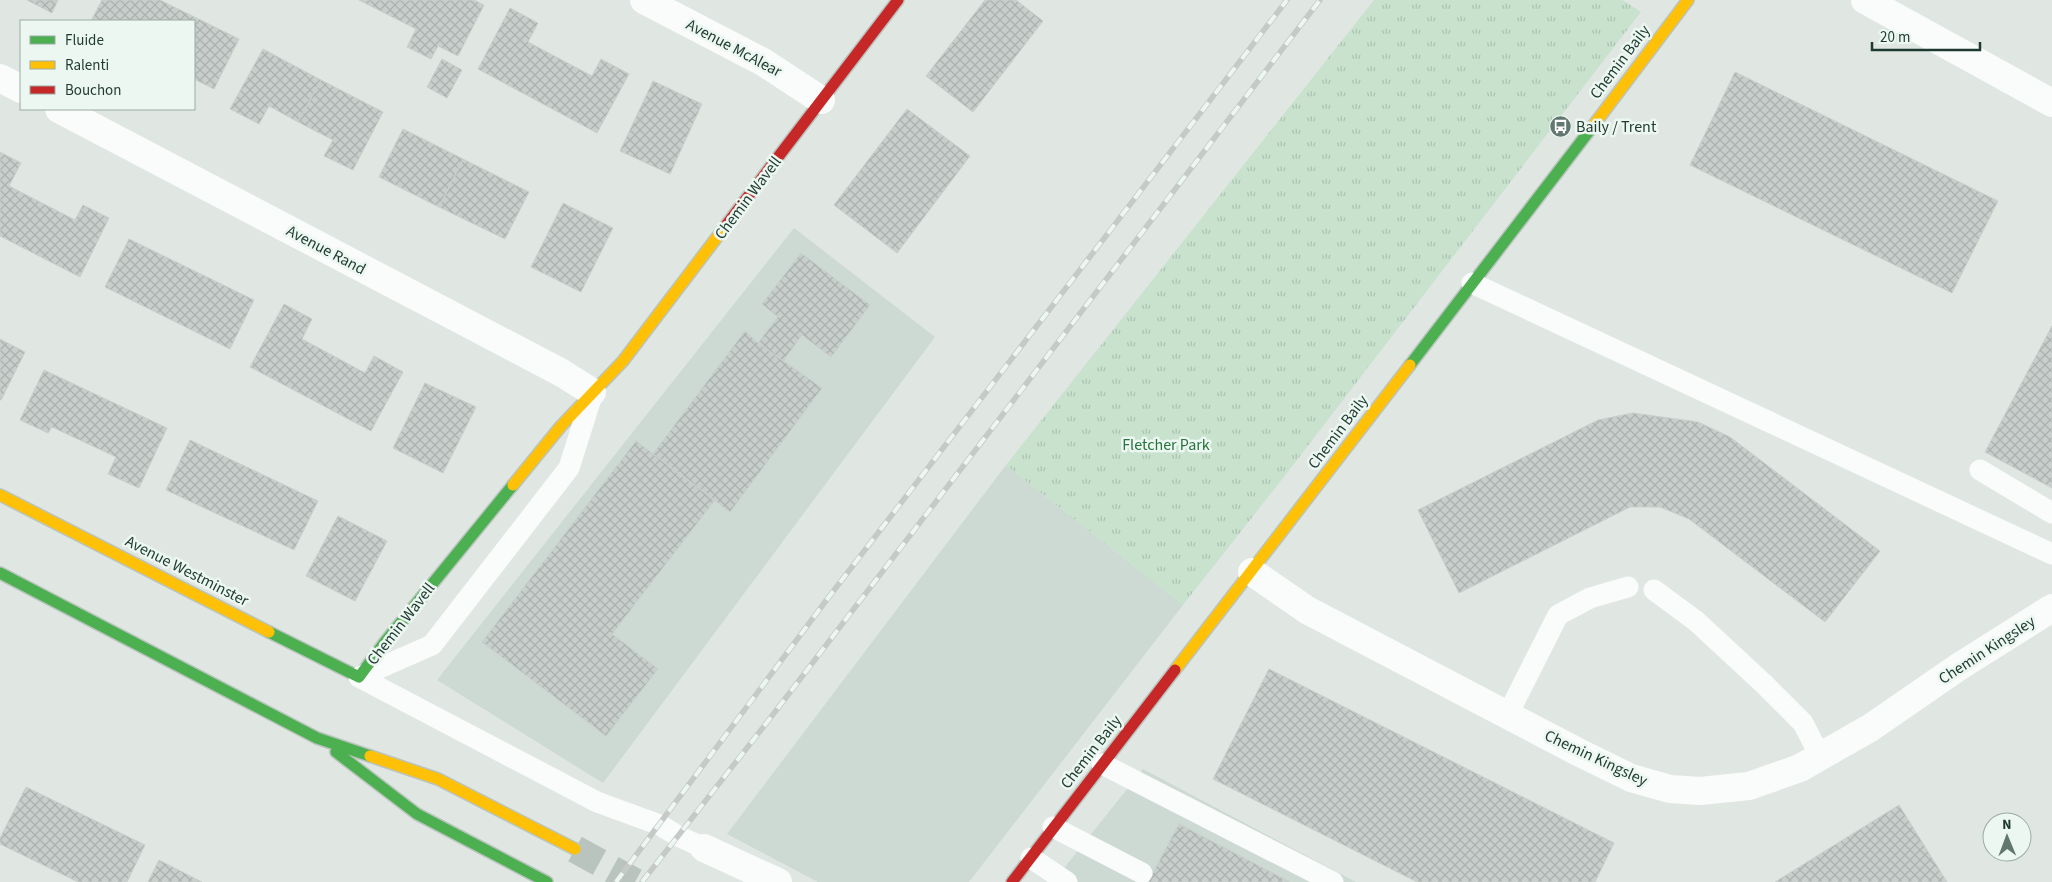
<svg xmlns="http://www.w3.org/2000/svg" width="2052" height="882" viewBox="0 0 2052 882" font-family="'Source Sans 3',sans-serif">
<style>
.built{fill:#cdd9d3}
.park{fill:url(#park-tufts)}
.building{fill:url(#building-cross-hatch);stroke:#c9d0cc}
.lines{fill:none;stroke-linecap:round;stroke-linejoin:round}
.secondary-tunnel{stroke:#b9c4bf;stroke-width:28;stroke-dasharray:28 14;stroke-linecap:butt}
.fast-casing{stroke:#bac4bf;stroke-width:14}
.slow-casing{stroke:#bac4bf;stroke-width:14}
.jam-casing{stroke:#bac4bf;stroke-width:14}
.lane{stroke:#fafbfb;stroke-width:21}
.street{stroke:#fafbfb;stroke-width:28}
.fast{stroke:#4caf50;stroke-width:11}
.slow{stroke:#ffc107;stroke-width:11}
.jam{stroke:#c62828;stroke-width:11}
.rail-casing{stroke:#c5c9c8;stroke-width:5.5}
.rail{stroke:#edf7f1;stroke-width:4;stroke-dasharray:11;stroke-linecap:butt}
.labels{text-anchor:middle;dominant-baseline:central;stroke-width:5;stroke-linejoin:round;paint-order:stroke}
.street-label{font-size:16px;fill:#1e3a30;stroke:#edf7f1}
.poi-label{font-size:16px;fill:#1e3a30;stroke:#edf7f1;text-anchor:start}
.park-label{font-size:16px;fill:#26733d;stroke:#edf7f1}
</style>
<defs>
<pattern id="park-tufts" width="24" height="20" patternUnits="userSpaceOnUse" patternTransform="scale(1.25)"><rect width="24" height="20" fill="#c8e2ce"/><path d="M3 7l-1-3M5 7V3M7 7l1-3M15 17l-1-3M17 17v-4M19 17l1-3" fill="none" stroke="#abc3b1"/></pattern>
<pattern id="building-cross-hatch" width="8" height="8" patternUnits="userSpaceOnUse" patternTransform="scale(1.25)"><rect width="8" height="8" fill="#c7cecb"/><path d="M0 0l8 8M0 8l8-8" fill="none" stroke="#aab2af"/></pattern>
</defs>
<rect width="100%" height="100%" fill="#e0e7e3"/>
<!-- built -->
<path class="built" d="M794 228 935 337 603 783 437 680Z
M1006 465 1183 605 969 882H818L727 834Z
M1143 769 1356 882H1053Z"/>
<!-- park -->
<path class="park" d="M1374 0H1623L1641 12 1287 473 1183 605 1006 465Z"/>
<!-- building -->
<path class="building" d="M27 0H58L52 13Z
M102 0H160L239 39 214 89 194 79V21H91Z
M359 0H474L484 5 458 56 438 46 431 59 407 47 416 29Z
M985 0H1016L1043 21 973 112 926 76Z
M510 8 538 23 528 42 592 76 601 59 629 74 597 133 478 69Z
M263 49 321 80 298 122 269 106 259 124 230 109Z
M442 59 462 70 447 98 427 87Z
M1735 72 1998 201 1952 293 1690 165Z
M321 80 383 112 353 170 324 156 333 140 298 122Z
M653 81 702 104 670 174 620 151Z
M907 109 970 156 897 253 834 205Z
M403 129 463 159 439 207 379 177Z
M0 152 21 163 9 186 75 220 83 205 109 218 80 277 0 236Z
M463 159 529 192 505 239 439 207Z
M563 203 613 228 581 292 531 267Z
M129 239 254 300 230 349 105 287Z
M801 253 870 305 831 357 802 335 783 361 758 343 778 317 762 304Z
M284 304 312 319 302 339 365 373 374 356 403 372 371 431 250 367Z
M2052 326V488L1985 452Z
M745 331 758 343 822 388 730 512 653 454Z
M0 339 25 352 1 400H0Z
M44 370 167 428 139 488 108 474 116 457 52 427 48 433 20 420Z
M425 383 476 407 443 473 393 448Z
M1633 413 1698 422 1730 437 1880 551 1825 622 1689 519 1660 507H1630L1459 593 1418 510 1598 420Z
M190 440 318 501 294 550 166 490Z
M636 441 715 500 612 634 658 669 606 736 482 642Z
M338 516 387 541 355 601 306 576Z
M1269 669 1614 843 1595 882H1417L1213 779Z
M26 787 145 845 127 882H78L0 844V838Z
M1899 805 1947 882H1775Z
M1179 824 1290 882H1148Z
M159 860 202 882H148Z"/>
<g class="lines">
<!-- secondary-tunnel -->
<path class="secondary-tunnel" d="M575 849 635 882"/>
<defs>
<path id="fast" d="M1410 365 1593 126
M0 573 317 738 370 756
M269 632 359 677 385 642 513 485
M336 752 417 814 547 882"/>
<path id="slow" d="M1593 126 1688 0
M513 485 561 426 623 361 727 224
M0 495 269 632
M1175 670 1410 365
M370 756 438 779 575 849"/>
<path id="jam" d="M727 224 898 0
M1012 882 1175 670"/>
</defs>
<!-- fast casing -->
<use href="#fast" class="fast-casing"/>
<!-- slow casing -->
<use href="#slow" class="slow-casing"/>
<!-- jam casing -->
<use href="#jam" class="jam-casing"/>
<!-- lane -->
<path class="lane" d="M1472 283 2052 554
M1980 470 2052 513
M1654 590 1696 621 1764 684 1803 723 1820 756
M359 677 597 802 660 825 678 836 704 848
M359 677 432 645 569 468 592 395
M1507 716 1558 615 1590 598 1628 587
M1102 764 1333 882
M1053 827 1142 873
M1031 858 1067 882"/>
<!-- street -->
<path class="street" d="M644 0 763 62 821 100
M1865 0 2052 103
M0 78 21 89
M59 109 562 373 592 392
M1252 572 1307 610 1578 752 1631 778 1670 789 1700 791 1749 786 1800 768 1870 728 1960 666 2052 608
M704 848 778 882"/>
<!-- fast -->
<use href="#fast" class="fast"/>
<!-- slow -->
<use href="#slow" class="slow"/>
<!-- jam -->
<use href="#jam" class="jam"/>
<defs>
<path id="rail" d="M616 882 825 602 1287 0
M642 882 768 721 1320 0"/>
</defs>
<!-- rail casing -->
<use href="#rail" class="rail-casing"/>
<!-- rail -->
<use href="#rail" class="rail"/>
</g>
<!-- icons -->
<defs>
<symbol id="bus-disc" viewBox="-11 -11 22 22"><circle r="9.5" fill="#62776f" stroke="#edf7f1"/><path d="M-5-6H5V4H4V6H2V4H-2V6H-4V4H-5ZM-3.5-4V0h7V-4ZM-3.5 1.2v1.5H-2V1.2ZM2 1.2v1.5H3.5V1.2Z" fill="#fff"/></symbol>
</defs>
<g fill-rule="evenodd">
<use href="#bus-disc" x="1548" y="114" width="25" height="25"/>
</g>
<g class="labels">
<!-- street labels -->
<g class="street-label">
<text transform="translate(734 48) rotate(28)">Avenue McAlear</text>
<text transform="translate(1620 62) rotate(-53)">Chemin Baily</text>
<text transform="translate(748 198) rotate(-53)">Chemin Wavell</text>
<text transform="translate(326 250) rotate(28)">Avenue Rand</text>
<text transform="translate(1338 432) rotate(-53)">Chemin Baily</text>
<text transform="translate(187 571) rotate(27)">Avenue Westminster</text>
<text transform="translate(401 624) rotate(-52)">Chemin Wavell</text>
<text transform="translate(1987 650) rotate(-33)">Chemin Kingsley</text>
<text transform="translate(1091 752) rotate(-52)">Chemin Baily</text>
<text transform="translate(1596 758) rotate(25)">Chemin Kingsley</text>
</g>
<!-- poi labels -->
<g class="poi-label">
<text x="1576" y="127">Baily / Trent</text>
</g>
<!-- park labels -->
<g class="park-label">
<text x="1166" y="445">Fletcher Park</text>
</g>
</g>
<!-- legend -->
<rect x="20" y="20" width="175" height="90" fill="#edf7f1" stroke="#9aaba4"/>
<rect x="30" y="36" width="25" height="8" fill="#4caf50" stroke="#9aaba4"/>
<text x="65" y="45" font-size="15" fill="#1e3a30">Fluide</text>
<rect x="30" y="61" width="25" height="8" fill="#ffc107" stroke="#9aaba4"/>
<text x="65" y="70" font-size="15" fill="#1e3a30">Ralenti</text>
<rect x="30" y="86" width="25" height="8" fill="#c62828" stroke="#9aaba4"/>
<text x="65" y="95" font-size="15" fill="#1e3a30">Bouchon</text>
<!-- north arrow -->
<g transform="translate(2007 837) rotate(359)"><circle r="24" fill="#edf7f1" stroke="#9aaba4"/>
<path d="M0-4L9 19L0 12L-9 19Z" fill="#62776f"/>
<text y="-8" font-size="14" font-weight="bold" text-anchor="middle" fill="#1e3a30">N</text>
</g>
<!-- scale -->
<path d="M1872 42v8h108v-8" fill="none" stroke="#1e3a30" stroke-width="2.5"/>
<text x="1880" y="42" font-size="15" fill="#1e3a30" stroke="#edf7f1" stroke-width="4" paint-order="stroke">20 m</text>
</svg>
